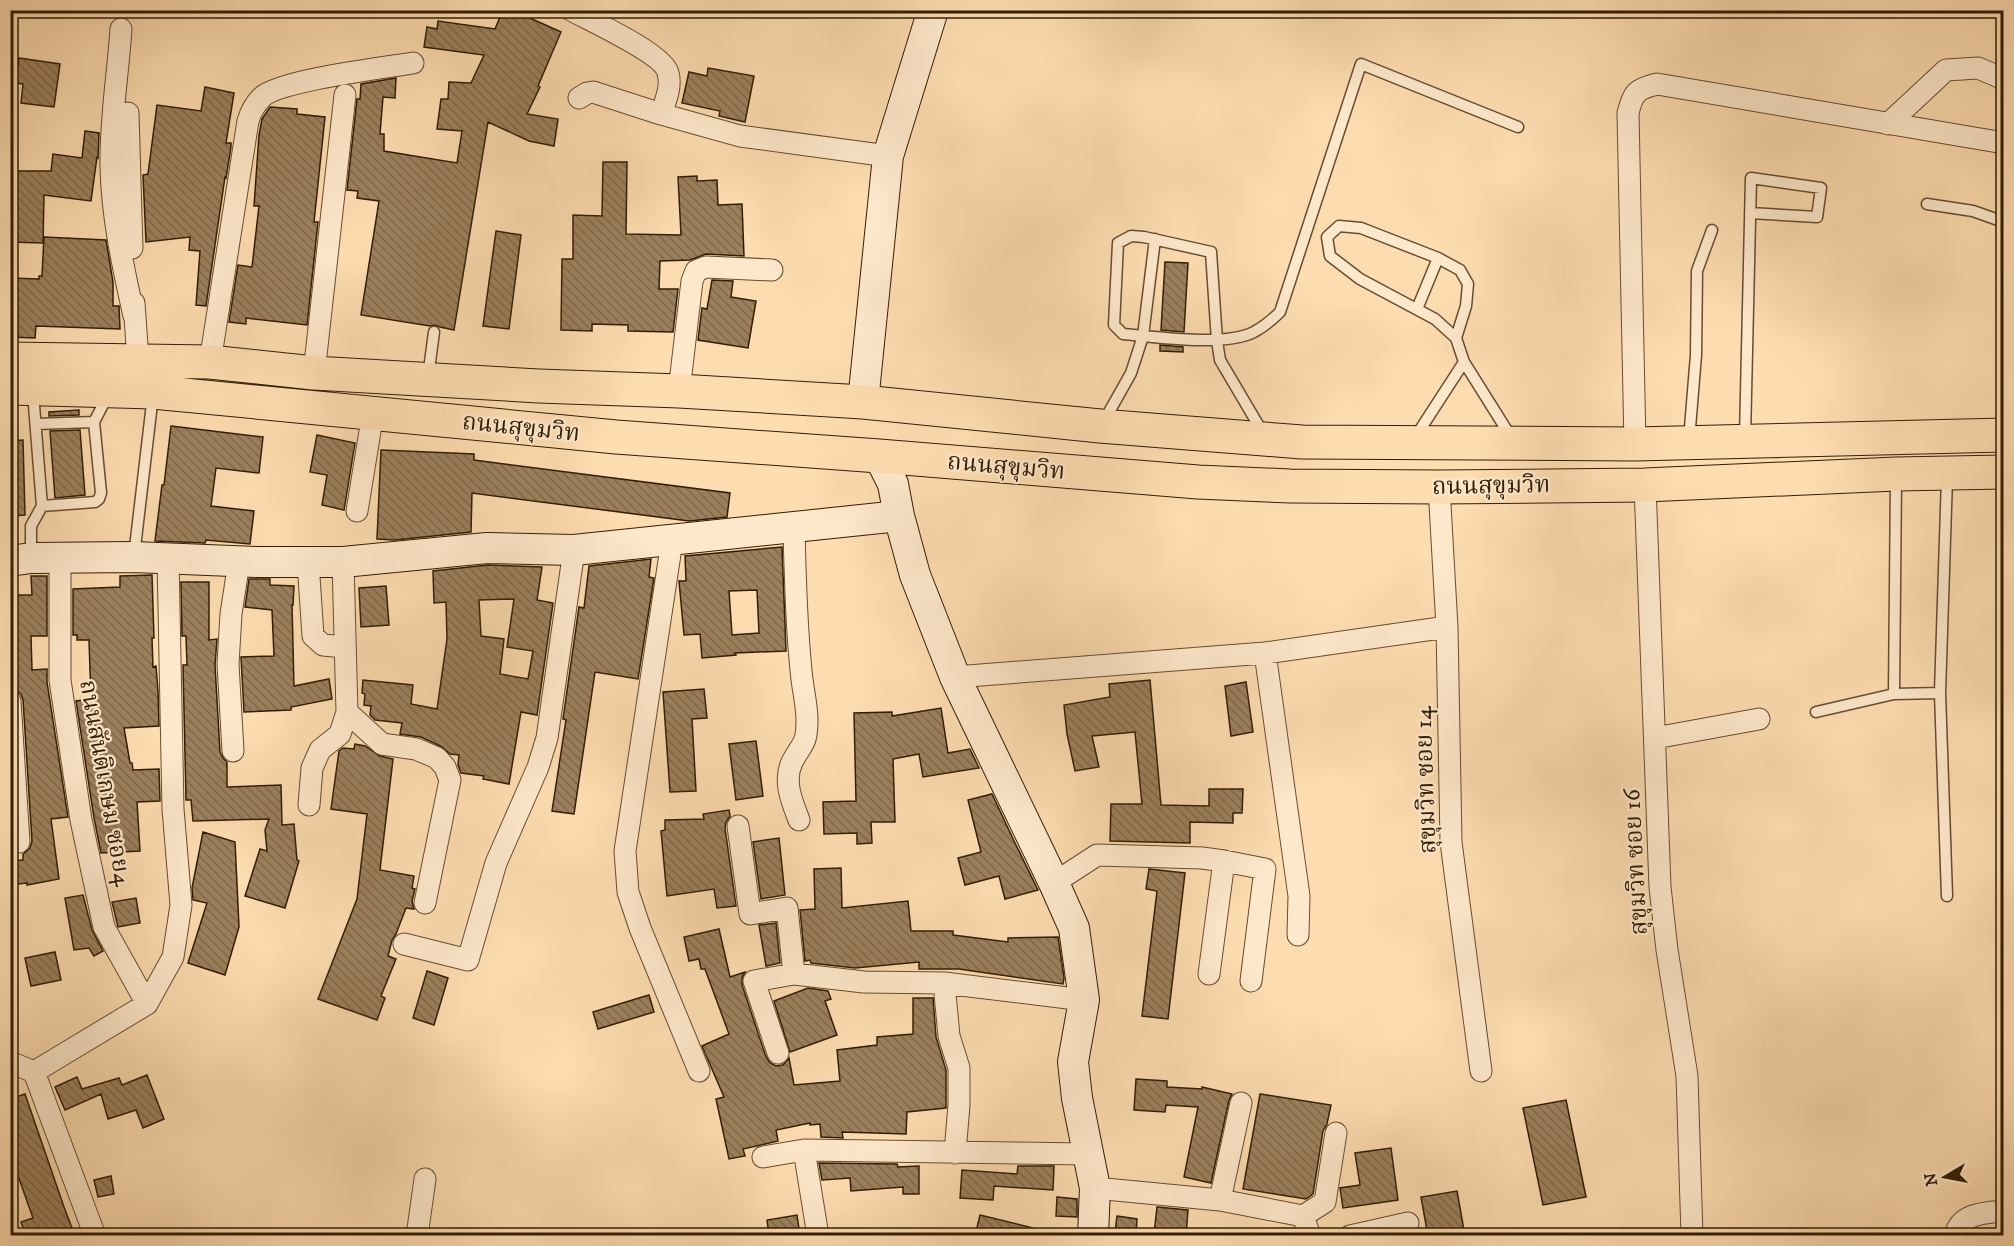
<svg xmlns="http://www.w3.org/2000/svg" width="2014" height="1246" viewBox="0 0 2014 1246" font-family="'IM FELL DW Pica','Noto Serif Thai',serif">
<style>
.building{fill:url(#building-back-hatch);stroke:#321d05;stroke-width:1.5;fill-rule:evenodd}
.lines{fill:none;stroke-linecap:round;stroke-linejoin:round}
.lane-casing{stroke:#654d30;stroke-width:13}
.street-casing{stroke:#654d30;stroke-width:23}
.secondary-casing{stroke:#321d05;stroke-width:32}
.primary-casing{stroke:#321d05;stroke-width:35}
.lane{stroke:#fee8cb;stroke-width:10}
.street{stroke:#fee8cb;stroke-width:21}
.secondary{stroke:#fee8cb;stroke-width:30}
.primary{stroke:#fddcaf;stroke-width:33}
.labels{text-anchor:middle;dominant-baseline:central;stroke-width:4.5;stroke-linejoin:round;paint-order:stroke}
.street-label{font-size:24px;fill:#321d05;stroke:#fee8cb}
</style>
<defs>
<pattern id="building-back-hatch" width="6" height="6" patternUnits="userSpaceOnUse" patternTransform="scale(1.5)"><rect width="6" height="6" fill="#9c805d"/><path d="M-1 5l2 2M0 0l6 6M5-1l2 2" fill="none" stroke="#80684b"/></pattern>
</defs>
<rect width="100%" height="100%" fill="#fddcaf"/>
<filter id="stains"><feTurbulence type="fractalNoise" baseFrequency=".00333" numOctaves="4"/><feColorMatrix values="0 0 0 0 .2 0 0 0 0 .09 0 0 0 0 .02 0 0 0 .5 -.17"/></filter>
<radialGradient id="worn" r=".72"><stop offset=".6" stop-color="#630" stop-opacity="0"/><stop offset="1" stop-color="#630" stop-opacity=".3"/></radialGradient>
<!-- building -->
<path class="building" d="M503 10H512L561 32 538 86 540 87 527 114 558 119 554 146 529 141 488 122 454 330 440 327 436 325 430 326 361 315 379 201 357 198 358 191 347 190 357 99H360L361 84 396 78 395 98 383 97 380 134H384V151L457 163 462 131 437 129 441 99H448L449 82 471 83 484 55 424 47 427 27 437 29 438 21 495 29Z
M19 58 60 64 54 107 21 103 23 84 16 83Z
M708 68 754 76 745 122 719 116 720 111 682 103 689 72 707 76Z
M205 87 234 93 226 143H231V147L226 178 225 177 206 306 196 305 200 251 189 250 190 237 146 242 143 175 148 174 157 105 201 111Z
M270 107 297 109V114L325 117 314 222H318L307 325 246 318V324L229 322 238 265 252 267 259 206H254L259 135 262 119Z
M85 131 99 133 98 158 97 157 91 201 44 195 43 243 10 242V171H51L53 154 82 158Z
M603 162H627L626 234 681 235 678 177 697 176V181L717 180 718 205 742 204 744 256 706 254 690 260 660 261 659 289H678L673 332 628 331V325L592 324V331L561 330 562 259H573V215L602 216Z
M496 231 521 235 509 329 483 326Z
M44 237 106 240 113 282V306H119L120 329 36 326 35 338 10 337V278L39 279V276H42Z
M1165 262 1188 263 1184 332 1161 330Z
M712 280 733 281 731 297 756 301 748 348 698 340 702 308 707 309Z
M1160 345 1183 347V352L1160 351Z
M79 410V415L49 416V412Z
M171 426 263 437 259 473 216 468 211 506 254 511 250 544 206 540 205 543 155 541 162 485H164Z
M80 430 85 495 55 498 50 431Z
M317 435 355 443 344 510 322 505 327 475 310 472Z
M23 440 25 515 10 516V441Z
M381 450 474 454V460L730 493 727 517 689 521 472 493 471 532 395 540 377 539Z
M782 547 786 651 735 653 736 655 702 658 700 634 684 635 679 581H686L685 556ZM757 590 759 633 732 635 729 591Z
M651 559 649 577 654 578 638 679 595 672 574 814 552 811 566 720 563 719 579 607 584 608 589 566Z
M488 565 542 567 537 600 553 603 537 715 521 712 509 784 483 779 484 776 461 773 458 765 459 755 450 754 442 747 421 737 400 734 402 723 375 720 370 715 371 706 364 705 365 694 362 693 363 680 413 685 411 704 437 709 447 639 446 602 434 603 433 571ZM514 599 507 647 533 651 528 679 500 674 504 639 481 636 479 600Z
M152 575 154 638H152L153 667 156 666 158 691 159 726 124 728 130 763H132L133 770 159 769 160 801 137 802 140 851 101 853 94 818 76 701 91 699 89 640H77V635H73V589L120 587V576Z
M31 576H47V636H31L32 670 47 669V682L68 817 51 819 59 879 27 885V883L10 885V861L23 860V854L30 848 32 841 23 700 21 694 16 690 14 644H16L15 595H32Z
M249 579H270V585L294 586 293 605H292L294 686 329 679 332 699 291 707V710L244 712 241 657 274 656 272 610 245 607Z
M181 582H209V640L217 639 215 665 220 752 223 758 227 762V787L281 785 282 825 294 824 297 860 299 861 285 908 245 896 260 849 267 851 265 830 269 819 193 821 191 800H186L183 665H187L186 636H182Z
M386 586 389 625 361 627 359 588Z
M1150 680 1161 805 1209 806V789H1243L1242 813H1233V823L1190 822V843L1110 841 1111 804H1142L1135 732 1092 736 1099 767 1075 771 1067 734 1064 705 1110 697 1109 684Z
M1246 682 1253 732 1231 736 1225 686Z
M704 689 707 718 692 719 696 791 670 792 663 692Z
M941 708 948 753 970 749 979 768 923 777 919 754 893 759 895 822H871L872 843 857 844V833L824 834 823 802 856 801 854 713 892 712V716Z
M756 741 763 796 736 800 729 744Z
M355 744 365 746 380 756 393 759 380 870 414 876 412 888 415 889 412 901 414 909 406 908 396 934 392 940 388 956 396 959 381 996 385 998 377 1020 318 999 357 899 367 814 331 809 339 751 343 748 354 749Z
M992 794 1015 843 1038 890 1005 899 999 876 965 885 958 858 981 852 968 800Z
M729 810 730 816 726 822 725 828 736 906 717 908 714 889 667 896 661 831 665 830V820L704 819 703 814Z
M203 832 235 842 239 927 225 975 188 963 207 903 193 900 192 888Z
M779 838 785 895 761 899 753 842Z
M841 868 842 908 908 901 911 931H953V935L1008 942V938L1058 937 1064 978 1063 984 959 969H919V962L855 968 811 963 810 960 805 961 800 910 815 909 814 869Z
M1149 869 1185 873 1168 1019 1142 1016 1157 891 1146 889Z
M83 895 92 930 103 951 94 956 89 948 74 950 65 898Z
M136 898 140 923 118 927 112 902Z
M776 923 780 963 766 966 759 925Z
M719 929 730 977 745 972 742 978V985L766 1057 770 1063 776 1066 783 1065 789 1058 794 1085 840 1081 837 1050 877 1045V1037L913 1034V998H933L936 1037 946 1070V1108L907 1112 906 1134 842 1132 843 1138 821 1137 820 1124 810 1125V1123L776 1130 778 1141 743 1149 745 1156 729 1159 716 1099 724 1097 702 1046 729 1034 705 969H701L699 959 689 961 684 937Z
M55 952 61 980 31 986 25 958Z
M427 971 448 978 434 1025 413 1018Z
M808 988 828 991 831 999 825 1001 837 1035 790 1052 774 1001Z
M649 995 654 1012 598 1029 593 1012Z
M147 1075 164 1119 143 1128 136 1110 108 1119 101 1094 65 1110 55 1087 77 1077 82 1089 119 1078 122 1085Z
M1136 1079 1167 1081V1087L1202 1089V1087L1232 1094 1229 1100 1211 1183 1184 1177 1198 1107 1166 1105 1165 1112 1134 1110Z
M25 1094 64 1207 75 1236H26L21 1222 33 1218 10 1153V1099Z
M1260 1094 1331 1105 1327 1124 1323 1131 1313 1194 1306 1199 1243 1189Z
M1566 1100 1586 1197 1543 1205 1523 1108Z
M1391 1148 1398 1200 1343 1208 1340 1188 1360 1185 1355 1153Z
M819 1163 897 1164 898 1167 919 1166V1194H903V1187L851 1191 850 1178 822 1180Z
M1018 1166H1054L1053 1190 994 1186 993 1200 960 1198 962 1170 1017 1174Z
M111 1176 114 1194 98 1197 94 1180Z
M1457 1191 1465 1236H1428L1421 1197Z
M1057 1197 1077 1199V1217L1056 1216Z
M1157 1207 1188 1210 1186 1236 1154 1234Z
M797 1215 800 1236H769L767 1220Z
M980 1215 1041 1230 1040 1236H975Z
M1117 1216 1137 1219 1136 1235 1115 1232Z"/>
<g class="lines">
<defs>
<path id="lane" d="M1927 204 1973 211 2004 222
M1417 309 1438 258
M1464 362 1511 437
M428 377 434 332
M1104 421 1131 373 1143 336 1155 239
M36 424 94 422
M1263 433 1220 360 1217 341 1211 252 1144 237 1131 236 1118 243 1114 325 1123 334C1156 337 1225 347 1254 332 1263 327 1272 320 1280 312L1361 64 1518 127
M1416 436 1464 362 1456 338 1435 319 1360 279 1330 256 1327 237 1339 226 1361 228 1438 258 1460 270 1468 284 1466 306 1456 338
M1745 437 1751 178 1821 188 1817 217 1750 213
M1689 440 1696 355 1697 271 1712 230
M1947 477 1940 693 1947 896
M42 506 95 502 99 499 101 493 94 422 107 397
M134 556 153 395
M31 558V526L42 506 33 393
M1894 694 1896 478
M1816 712 1894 694 1940 693"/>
<path id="street" d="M571 10C591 21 664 54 668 73 672 87 665 102 661 114L740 136 888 156
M121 29C118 75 110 120 111 167 112 217 123 267 134 316
M579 98 587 93 593 92 661 114
M128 113 132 248
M1888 124 1946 70 1978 68 2004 79
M134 303 138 360
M210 362 248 121C251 111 255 104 262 97 281 80 383 68 413 63
M314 373 345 95
M679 391 692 281 696 271 706 267 772 270
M1635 444 1628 113C1633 93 1636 89 1657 84L2004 143
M1645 485 1660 887 1667 950 1687 1076 1692 1236
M1439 487 1447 627 1451 842 1481 1071
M357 511 373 413
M794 527C795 575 796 622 801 670 802 686 807 704 807 720 807 745 802 743 792 762 783 781 792 802 799 820
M672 541 625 851 628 892 640 928 699 1071
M60 558V680L81 820 104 927 147 1004
M308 562 313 636 323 645 345 647
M343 562 347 712 382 744 416 749 437 758 445 767 450 780 425 903
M1265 653 1299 896 1298 935
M955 677 1265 653 1447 627
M10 701 19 842
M1655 738 1759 719
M233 751 228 664 231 614 239 562
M309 805 312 768 320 750 340 734 347 712
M738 826 750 914 787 908 794 974
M1224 861 1265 869 1251 981
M1054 883 1097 855 1202 858 1224 861 1209 974
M404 944 468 960 496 863 538 767 547 738 574 550
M944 983 949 1036 959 1068V1105L955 1153
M778 1053 754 981 794 974 864 982 944 983 1084 1000
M10 1062 34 1072 95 1236
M34 1072 147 1004 173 957 181 905 173 809 168 558
M804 1150 818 1236
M763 1157 804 1150 1088 1154
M1095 1188 1220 1200 1303 1216 1310 1236
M1220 1200 1241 1103
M1303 1216 1325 1202 1336 1133
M417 1236 425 1179
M1350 1236 1408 1223
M1955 1236C1960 1213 1984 1213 2004 1211"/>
<path id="secondary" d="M863 402 888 156 933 10
M879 456 893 484 899 516 915 575 955 677 1054 883 1074 928 1084 1000 1073 1062 1077 1098 1095 1188 1093 1236
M10 561 31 558 134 557 257 562H343L487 548 574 550 899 516"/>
<path id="primary" d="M10 359 210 362 314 373 539 386 679 391 863 402 1100 426 1302 442 1635 444 2004 435
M10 388 153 392 616 437 879 456 1198 482 1290 486 1439 487 1645 485 1896 474 2004 472"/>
</defs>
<!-- lane casing -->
<use href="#lane" class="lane-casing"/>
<!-- street casing -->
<use href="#street" class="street-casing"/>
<!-- secondary casing -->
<use href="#secondary" class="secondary-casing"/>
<!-- primary casing -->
<use href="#primary" class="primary-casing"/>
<!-- lane -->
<use href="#lane" class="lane"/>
<!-- street -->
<use href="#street" class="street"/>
<!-- secondary -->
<use href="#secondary" class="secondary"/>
<!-- primary -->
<use href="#primary" class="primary"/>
</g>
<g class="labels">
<!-- street labels -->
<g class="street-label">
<text transform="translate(521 428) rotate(6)">ถนนสุขุมวิท</text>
<text transform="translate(1006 467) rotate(5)">ถนนสุขุมวิท</text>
<text transform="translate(1491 486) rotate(-1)">ถนนสุขุมวิท</text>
<text transform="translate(1426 780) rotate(-92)">สุขุมวิท ซอย 14</text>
<text transform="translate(105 783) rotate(80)">ถนนสันติเกษม ซอย4</text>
<text transform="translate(1636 862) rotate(-93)">สุขุมวิท ซอย 16</text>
</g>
</g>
<!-- margin -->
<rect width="2014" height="1246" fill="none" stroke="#fddcaf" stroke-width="36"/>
<rect x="12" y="12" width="1990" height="1222" fill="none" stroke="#321d05" stroke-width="3"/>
<rect x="18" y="18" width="1978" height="1210" fill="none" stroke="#321d05" stroke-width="1.5"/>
<!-- north arrow -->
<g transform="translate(1945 1177) rotate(260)" stroke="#fee8cb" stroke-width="4.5" paint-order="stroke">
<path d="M0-4.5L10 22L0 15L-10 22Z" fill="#321d05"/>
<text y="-9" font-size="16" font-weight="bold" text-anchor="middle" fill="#321d05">N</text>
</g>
<rect width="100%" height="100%" filter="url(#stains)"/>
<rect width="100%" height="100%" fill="url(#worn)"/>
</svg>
